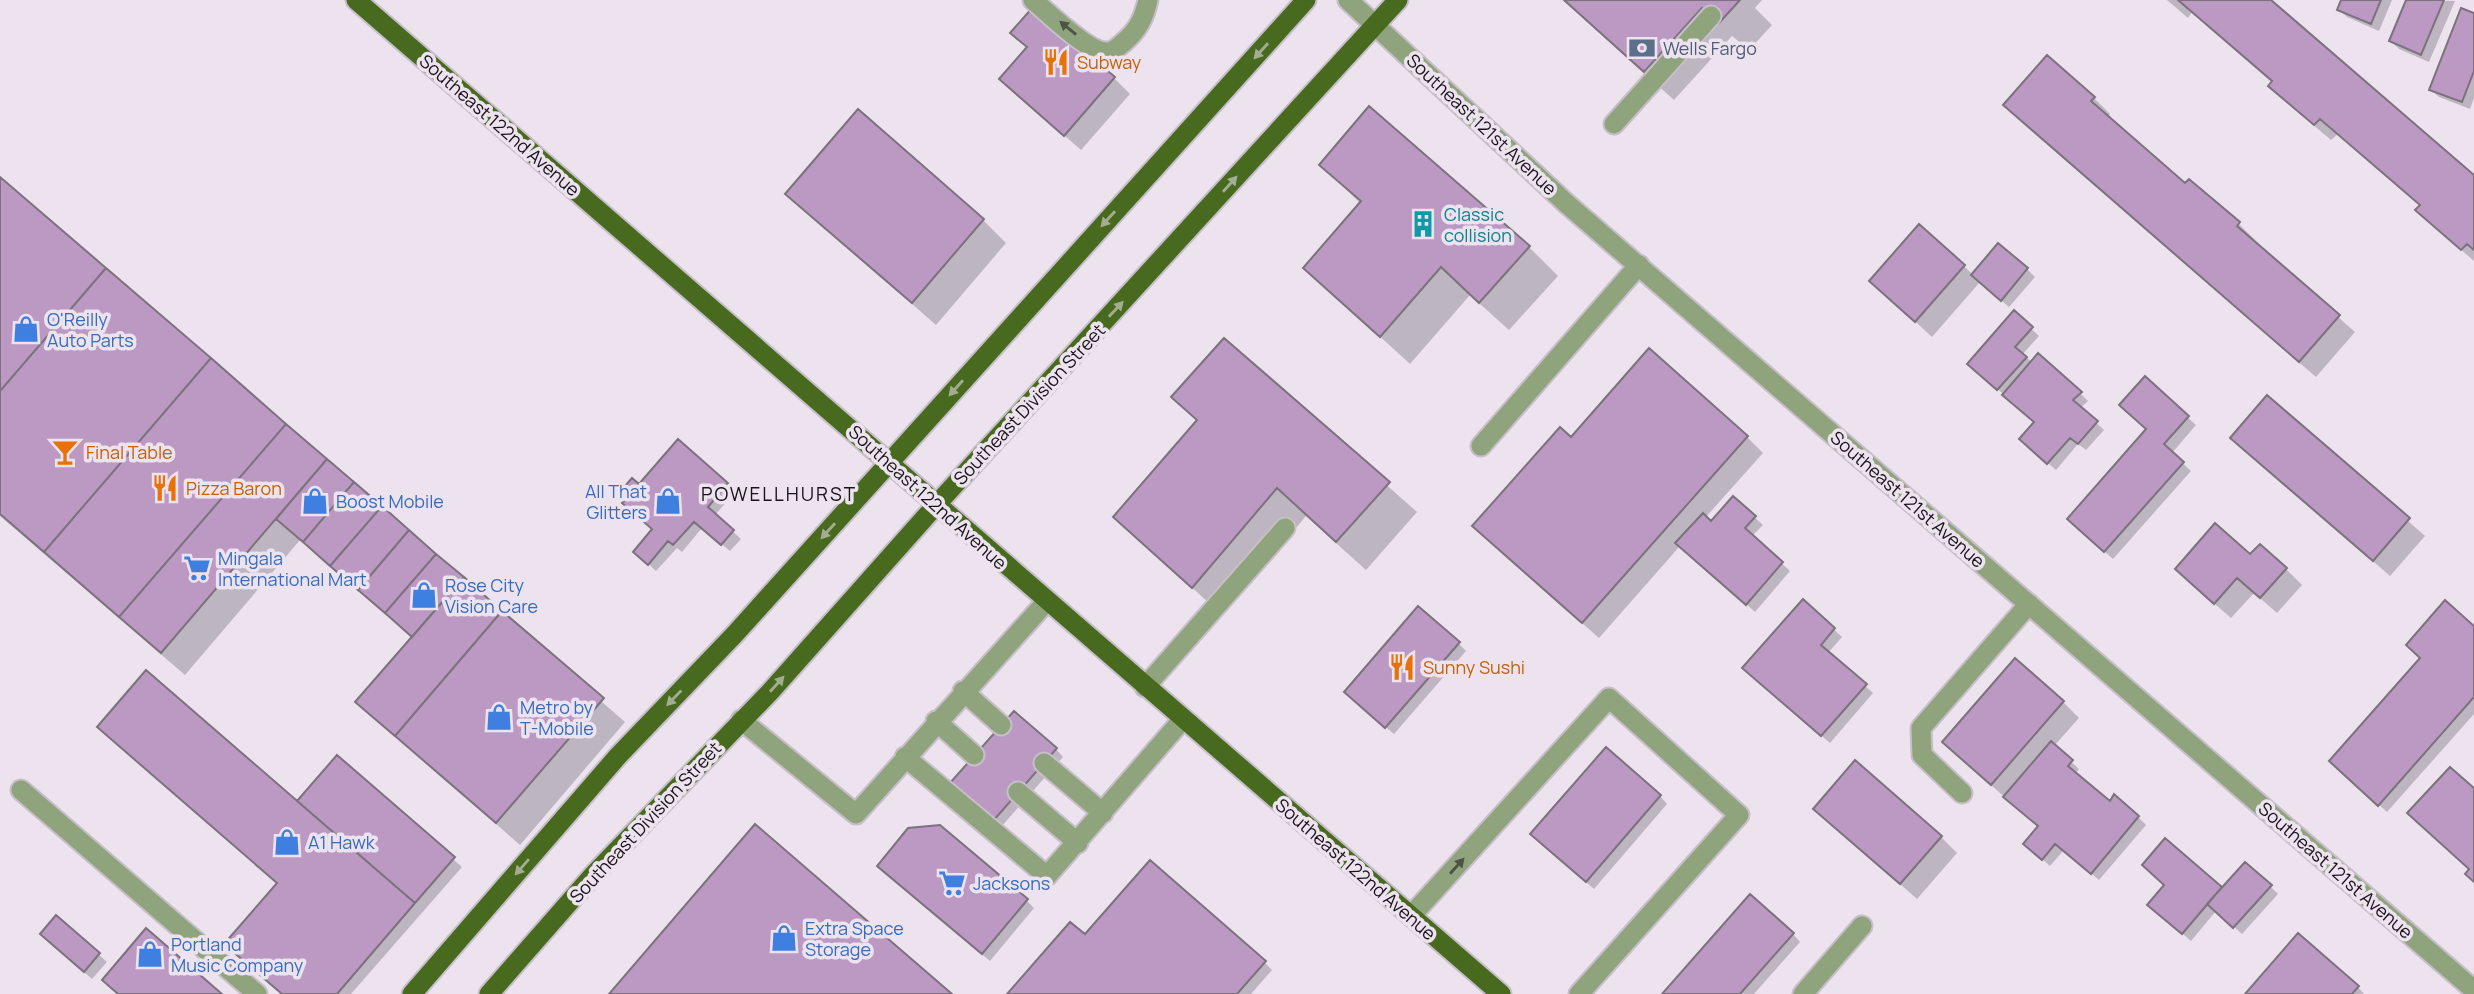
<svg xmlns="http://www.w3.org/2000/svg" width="2474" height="994" viewBox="0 0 2474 994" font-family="Manrope,sans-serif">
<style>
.shadow{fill:#0003}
.building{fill:#bb99c3;stroke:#7b727d;stroke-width:2}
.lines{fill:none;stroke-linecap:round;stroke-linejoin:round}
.service-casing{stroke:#c6bec8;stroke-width:23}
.minor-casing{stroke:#c6bec8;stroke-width:23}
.primary-casing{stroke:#c6bec8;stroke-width:23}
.service{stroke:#8fa37d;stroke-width:19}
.minor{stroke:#8fa37d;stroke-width:19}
.primary{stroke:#486a1e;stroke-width:19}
.oneway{fill:#4d5445}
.oneway2{fill:#a3ad91}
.labels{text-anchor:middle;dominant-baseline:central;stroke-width:7;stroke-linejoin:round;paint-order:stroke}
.service-label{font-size:18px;fill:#4e5e75;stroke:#ede3ef;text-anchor:start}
.food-label{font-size:18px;fill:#c56008;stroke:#ede3ef;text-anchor:start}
.street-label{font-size:18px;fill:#171318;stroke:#ede3ef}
.culture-label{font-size:18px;fill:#0d838f;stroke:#ede3ef;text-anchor:start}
.shop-label{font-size:18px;fill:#366cbe;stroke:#ede3ef;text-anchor:start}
.neighbourhood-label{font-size:19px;letter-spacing:2px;fill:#171318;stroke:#ede3ef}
</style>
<rect width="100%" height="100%" fill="#ede3ef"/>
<!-- shadow -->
<path class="shadow" d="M1563 0H1762L1755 8 1772 25 1749 50 1732 36 1674 100Z
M2167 0H2269L2474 177V261L2434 226 2421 206 2338 134 2331 140 2286 102 2270 86 2273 82 2192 12 2188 18Z
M2343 0H2392L2379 31 2347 17 2339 9Z
M2408 0 2455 1 2429 62 2399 49 2391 41Z
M2474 15V98L2470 109 2439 97 2431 90Z
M1114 78 1130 94 1081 150 1018 95Z
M2094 98 2110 114 2107 118 2186 186 2239 224 2255 240 2253 242 2355 332 2316 377 2022 121Z
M1321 165 1529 247 1558 276 1509 330 1470 295 1410 364 1305 268 1361 204Z
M0 179 625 722 520 845 358 702 413 638 300 540 185 675 0 516Z
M787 194 983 220 1006 243 936 325Z
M1964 266 1973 275 2027 269 2035 277 2009 307 1980 282 1932 337 1871 281Z
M2014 313 2039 336 2022 355 2080 393 2088 401 2080 408 2104 430 2086 450 2078 444 2056 470 2029 447 2036 423 1977 371Z
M1224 341 1417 512 1366 570 1306 516 1222 615 1115 517 1198 421 1173 397Z
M2145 379 2196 425 2172 453 2191 471 2113 559 2077 527 2148 429Z
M2267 397 2425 536 2390 576 2232 438Z
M1747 437 1763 453 1705 518 1711 523 1733 498 1763 525 1752 536 1790 571 1755 612 1680 546 1599 638 1490 542 1571 439Z
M678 442 735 492 715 515 741 539 730 551 702 528 682 552 677 548 656 571 643 559 654 530 639 487Z
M2286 569 2302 585 2277 613 2254 593 2231 618 2193 585Z
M1803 601 1842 637 1828 653 1873 693 1830 743 1752 676Z
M2474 628V714L2387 812 2339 769Z
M1458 643 1466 651 1394 734 1354 700Z
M2063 702 2079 718 2054 746 2079 769 2075 774 2110 804 2138 817 2146 825 2099 880 2064 850 2050 866 2033 851 2039 827 1960 758Z
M1056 749 1063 757 1001 827 960 791Z
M337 757 462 867 351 994H283L297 803Z
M1660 796 1667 804 1594 889 1540 842Z
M1815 809 1941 837 1957 853 1917 899Z
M2165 841 2222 890 2270 886 2278 894 2242 934 2216 911 2191 941 2158 912 2166 886Z
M887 874 1027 901 1034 908 990 961Z
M57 917 107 962 92 979 50 942Z
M1793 934 1800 942 1754 994H1665Z
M1085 937 1264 962 1272 970 1251 994H1009Z
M2358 987 2364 994H2247Z"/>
<!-- building -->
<path class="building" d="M1564 0H1740L1719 23 1702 8 1644 72Z
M2178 0H2271L2474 175V250L2467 244 2461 250 2415 210 2420 205 2320 119 2314 125 2268 86 2272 81Z
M2341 0H2381L2371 24 2337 10Z
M2406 0H2444L2421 55 2389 41Z
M1034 6 1115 77 1064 136 999 79 1027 47 1010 33Z
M2461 8 2474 13V71L2462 102 2429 90Z
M2047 55 2095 97 2091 101 2185 183 2189 179 2240 222 2237 226 2340 315 2299 362 2003 105Z
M1369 106 1530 246 1479 303 1441 267 1380 337 1303 268 1361 201 1319 165Z
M858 109 984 219 912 303 785 194Z
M0 177 106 268 0 391Z
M1919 224 1965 265 1915 322 1869 281Z
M1998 243 2028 268 2001 301 1971 275Z
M106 268 211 358 44 552 0 514V391Z
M2014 310 2033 327 2015 347 2027 357 1997 390 1967 364Z
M1224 338 1390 482 1336 542 1277 488 1192 588 1113 517 1197 420 1171 397Z
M1649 348 1748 436 1582 623 1472 526 1560 427 1571 437Z
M2038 353 2082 392 2073 400 2098 421 2078 444 2070 438 2047 464 2019 439 2034 422 2002 395Z
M211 358 286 424 119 617 44 552Z
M2145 376 2189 416 2164 444 2184 462 2104 552 2067 519 2146 429 2119 405Z
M2267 395 2410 518 2373 561 2230 438Z
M286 424 327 459 161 653 119 617Z
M678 439 728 483 708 507 734 530 721 545 694 522 673 545 668 541 648 565 633 552 652 529 622 503 626 499 619 493 632 478 639 484Z
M327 459 354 482 303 542 276 519Z
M354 482 382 506 330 566 303 542Z
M1733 496 1756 516 1745 528 1783 562 1746 605 1675 543 1703 513 1711 521Z
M382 506 409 530 358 590 330 566Z
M2215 523 2250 554 2260 544 2287 568 2260 598 2237 578 2214 604 2175 569Z
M409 530 436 554 385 613 358 590Z
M436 554 464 577 412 637 385 613Z
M464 577 502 611 395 736 355 702Z
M1803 599 1835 628 1821 645 1867 684 1821 736 1742 668Z
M2445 600 2474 626V697L2378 806 2329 761 2420 658 2406 645Z
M1418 606 1460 642 1385 728 1344 692Z
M502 611 604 698 496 823 395 736Z
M2015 658 2064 701 1991 785 1942 742Z
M146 670 415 903 337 994H282L224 944 277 883 97 727Z
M1014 711 1057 748 993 821 950 783Z
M2051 741 2073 760 2068 766 2110 801 2114 794 2139 816 2091 874 2055 844 2042 860 2023 844 2038 826 2003 797Z
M1606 747 1661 795 1586 882 1530 834Z
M337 755 455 857 415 903 297 801Z
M1855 760 1942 836 1900 884 1813 809Z
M2450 767 2474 788V882L2465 874 2469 869 2407 813Z
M755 824 952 994H609Z
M940 825 1028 899 982 954 877 866 908 828Z
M2165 838 2222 887 2182 934 2147 905 2164 885 2142 865Z
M1150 860 1266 961 1237 994H1007L1070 922 1085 934Z
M2245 862 2272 885 2233 928 2207 904Z
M1750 894 1794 933 1740 994H1662Z
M56 915 100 953 84 972 40 934Z
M146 928 222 994H118L102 980Z
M2298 933 2359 986 2352 994H2245Z"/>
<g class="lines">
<defs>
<path id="service" d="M1033 0C1047 12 1087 51 1105 52 1113 53 1118 47 1124 42 1138 30 1144 18 1148 0
M1614 124 1711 16
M1481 446 1639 265
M1145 687 1285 528
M963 691 1001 725
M741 720 856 814 1047 601
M936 721 974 755
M905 757 1047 876 1183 719
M1044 763 1103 813
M21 790 257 994
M1018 792 1078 843
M1962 793 1922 755 1921 728 2029 604
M1411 916 1609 698 1739 815 1579 994
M1803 994 1862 926"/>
<path id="minor" d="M1348 0 1567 204 2474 990"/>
<path id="primary" d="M356 0 1501 994
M412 994 618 756 735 634 1306 0
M489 994 594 874 770 692 937 504 1398 0"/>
</defs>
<!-- service casing -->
<use href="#service" class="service-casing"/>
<!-- minor casing -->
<use href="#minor" class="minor-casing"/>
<!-- primary casing -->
<use href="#primary" class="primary-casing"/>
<!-- service -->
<use href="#service" class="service"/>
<!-- minor -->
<use href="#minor" class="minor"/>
<!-- primary -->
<use href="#primary" class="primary"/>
</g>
<!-- one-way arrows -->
<defs><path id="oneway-solid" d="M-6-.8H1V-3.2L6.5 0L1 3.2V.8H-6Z" transform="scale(1.75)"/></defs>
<g class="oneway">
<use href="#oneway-solid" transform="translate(1068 28) rotate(-141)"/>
<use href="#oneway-solid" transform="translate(1457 866) rotate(-48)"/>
</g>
<g class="oneway2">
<use href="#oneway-solid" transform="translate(1261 51) rotate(132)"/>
<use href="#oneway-solid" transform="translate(1230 184) rotate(-48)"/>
<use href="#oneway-solid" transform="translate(1108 219) rotate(132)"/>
<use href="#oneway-solid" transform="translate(1116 309) rotate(-47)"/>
<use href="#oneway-solid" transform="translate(956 388) rotate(132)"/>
<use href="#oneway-solid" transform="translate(828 531) rotate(132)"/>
<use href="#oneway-solid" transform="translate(777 684) rotate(-48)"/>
<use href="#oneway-solid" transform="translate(674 698) rotate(134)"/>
<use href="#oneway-solid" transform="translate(522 867) rotate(131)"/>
</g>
<!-- icons -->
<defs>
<symbol id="bank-bare" viewBox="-9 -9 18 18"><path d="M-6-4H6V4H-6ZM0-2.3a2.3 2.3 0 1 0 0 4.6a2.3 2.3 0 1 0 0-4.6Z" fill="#5c6f8a" stroke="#ede3ef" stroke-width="2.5" paint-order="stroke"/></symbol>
<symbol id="restaurant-bare" viewBox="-9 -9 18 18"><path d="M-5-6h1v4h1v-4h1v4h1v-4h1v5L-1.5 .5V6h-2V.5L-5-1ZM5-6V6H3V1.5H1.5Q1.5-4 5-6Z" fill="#e8710a" stroke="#ede3ef" stroke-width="2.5" paint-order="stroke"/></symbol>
<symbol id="building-bare" viewBox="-9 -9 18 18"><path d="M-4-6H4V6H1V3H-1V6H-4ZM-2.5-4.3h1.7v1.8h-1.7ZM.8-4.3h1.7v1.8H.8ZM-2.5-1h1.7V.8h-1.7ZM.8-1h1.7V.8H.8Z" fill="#0f9aa8" stroke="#ede3ef" stroke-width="2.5" paint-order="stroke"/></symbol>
<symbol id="shop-bare" viewBox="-9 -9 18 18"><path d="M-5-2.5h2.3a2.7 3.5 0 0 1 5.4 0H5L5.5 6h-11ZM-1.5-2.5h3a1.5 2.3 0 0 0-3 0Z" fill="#3f7fe0" stroke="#ede3ef" stroke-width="2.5" paint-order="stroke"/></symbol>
<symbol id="bar-bare" viewBox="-9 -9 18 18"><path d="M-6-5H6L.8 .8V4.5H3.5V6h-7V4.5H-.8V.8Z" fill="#e8710a" stroke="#ede3ef" stroke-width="2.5" paint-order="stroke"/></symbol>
<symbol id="supermarket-bare" viewBox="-9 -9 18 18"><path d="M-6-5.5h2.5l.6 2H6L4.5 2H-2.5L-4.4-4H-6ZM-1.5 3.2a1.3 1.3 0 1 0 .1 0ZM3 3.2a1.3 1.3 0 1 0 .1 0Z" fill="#3f7fe0" stroke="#ede3ef" stroke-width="2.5" paint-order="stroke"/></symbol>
</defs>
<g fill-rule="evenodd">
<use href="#bank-bare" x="1623" y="29" width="38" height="38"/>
<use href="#restaurant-bare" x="1037" y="43" width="38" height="38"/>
<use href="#building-bare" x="1404" y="205" width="38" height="38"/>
<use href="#shop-bare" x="7" y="310" width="38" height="38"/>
<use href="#bar-bare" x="46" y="433" width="38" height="38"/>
<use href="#restaurant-bare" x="146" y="469" width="38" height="38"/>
<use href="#shop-bare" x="296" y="482" width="38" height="38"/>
<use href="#shop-bare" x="649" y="482" width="38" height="38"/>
<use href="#supermarket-bare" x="178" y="549" width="38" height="38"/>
<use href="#shop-bare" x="405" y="576" width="38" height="38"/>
<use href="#restaurant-bare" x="1383" y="648" width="38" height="38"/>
<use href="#shop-bare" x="480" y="698" width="38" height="38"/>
<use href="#shop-bare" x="268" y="823" width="38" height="38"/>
<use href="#supermarket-bare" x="933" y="864" width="38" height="38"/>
<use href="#shop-bare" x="765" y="919" width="38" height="38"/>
<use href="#shop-bare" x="131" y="935" width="38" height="38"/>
</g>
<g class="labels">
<!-- service labels -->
<g class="service-label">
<text x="1663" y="48">Wells Fargo</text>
</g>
<!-- food labels -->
<g class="food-label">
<text x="1077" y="62">Subway</text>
<text x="86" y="452">Final Table</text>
<text x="186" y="488">Pizza Baron</text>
<text x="1423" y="667">Sunny Sushi</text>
</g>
<!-- street labels -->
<g class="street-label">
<text transform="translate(1482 124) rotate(43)">Southeast 121st Avenue</text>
<text transform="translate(500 125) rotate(41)">Southeast 122nd Avenue</text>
<text transform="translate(1029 404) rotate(-47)">Southeast Division Street</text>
<text transform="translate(928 497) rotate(42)">Southeast 122nd Avenue</text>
<text transform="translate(1908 499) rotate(41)">Southeast 121st Avenue</text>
<text transform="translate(645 822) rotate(-47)">Southeast Division Street</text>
<text transform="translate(1356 869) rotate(41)">Southeast 122nd Avenue</text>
<text transform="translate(2336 870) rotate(41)">Southeast 121st Avenue</text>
</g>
<!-- culture labels -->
<g class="culture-label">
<text x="1444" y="214">Classic<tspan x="1444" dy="21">collision</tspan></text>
</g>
<!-- shop labels -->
<g class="shop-label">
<text x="47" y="319">O'Reilly<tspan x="47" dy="21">Auto Parts</tspan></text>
<text x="647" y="491" text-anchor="end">All That<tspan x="647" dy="21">Glitters</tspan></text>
<text x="336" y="501">Boost Mobile</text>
<text x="218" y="558">Mingala<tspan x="218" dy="21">International Mart</tspan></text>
<text x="445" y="585">Rose City<tspan x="445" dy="21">Vision Care</tspan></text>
<text x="520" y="707">Metro by<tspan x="520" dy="21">T-Mobile</tspan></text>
<text x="308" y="842">A1 Hawk</text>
<text x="973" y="883">Jacksons</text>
<text x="805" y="928">Extra Space<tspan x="805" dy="21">Storage</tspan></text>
<text x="171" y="944">Portland<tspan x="171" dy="21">Music Company</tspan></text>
</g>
<!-- neighbourhood labels -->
<g class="neighbourhood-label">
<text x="779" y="494">POWELLHURST</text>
</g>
</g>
</svg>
